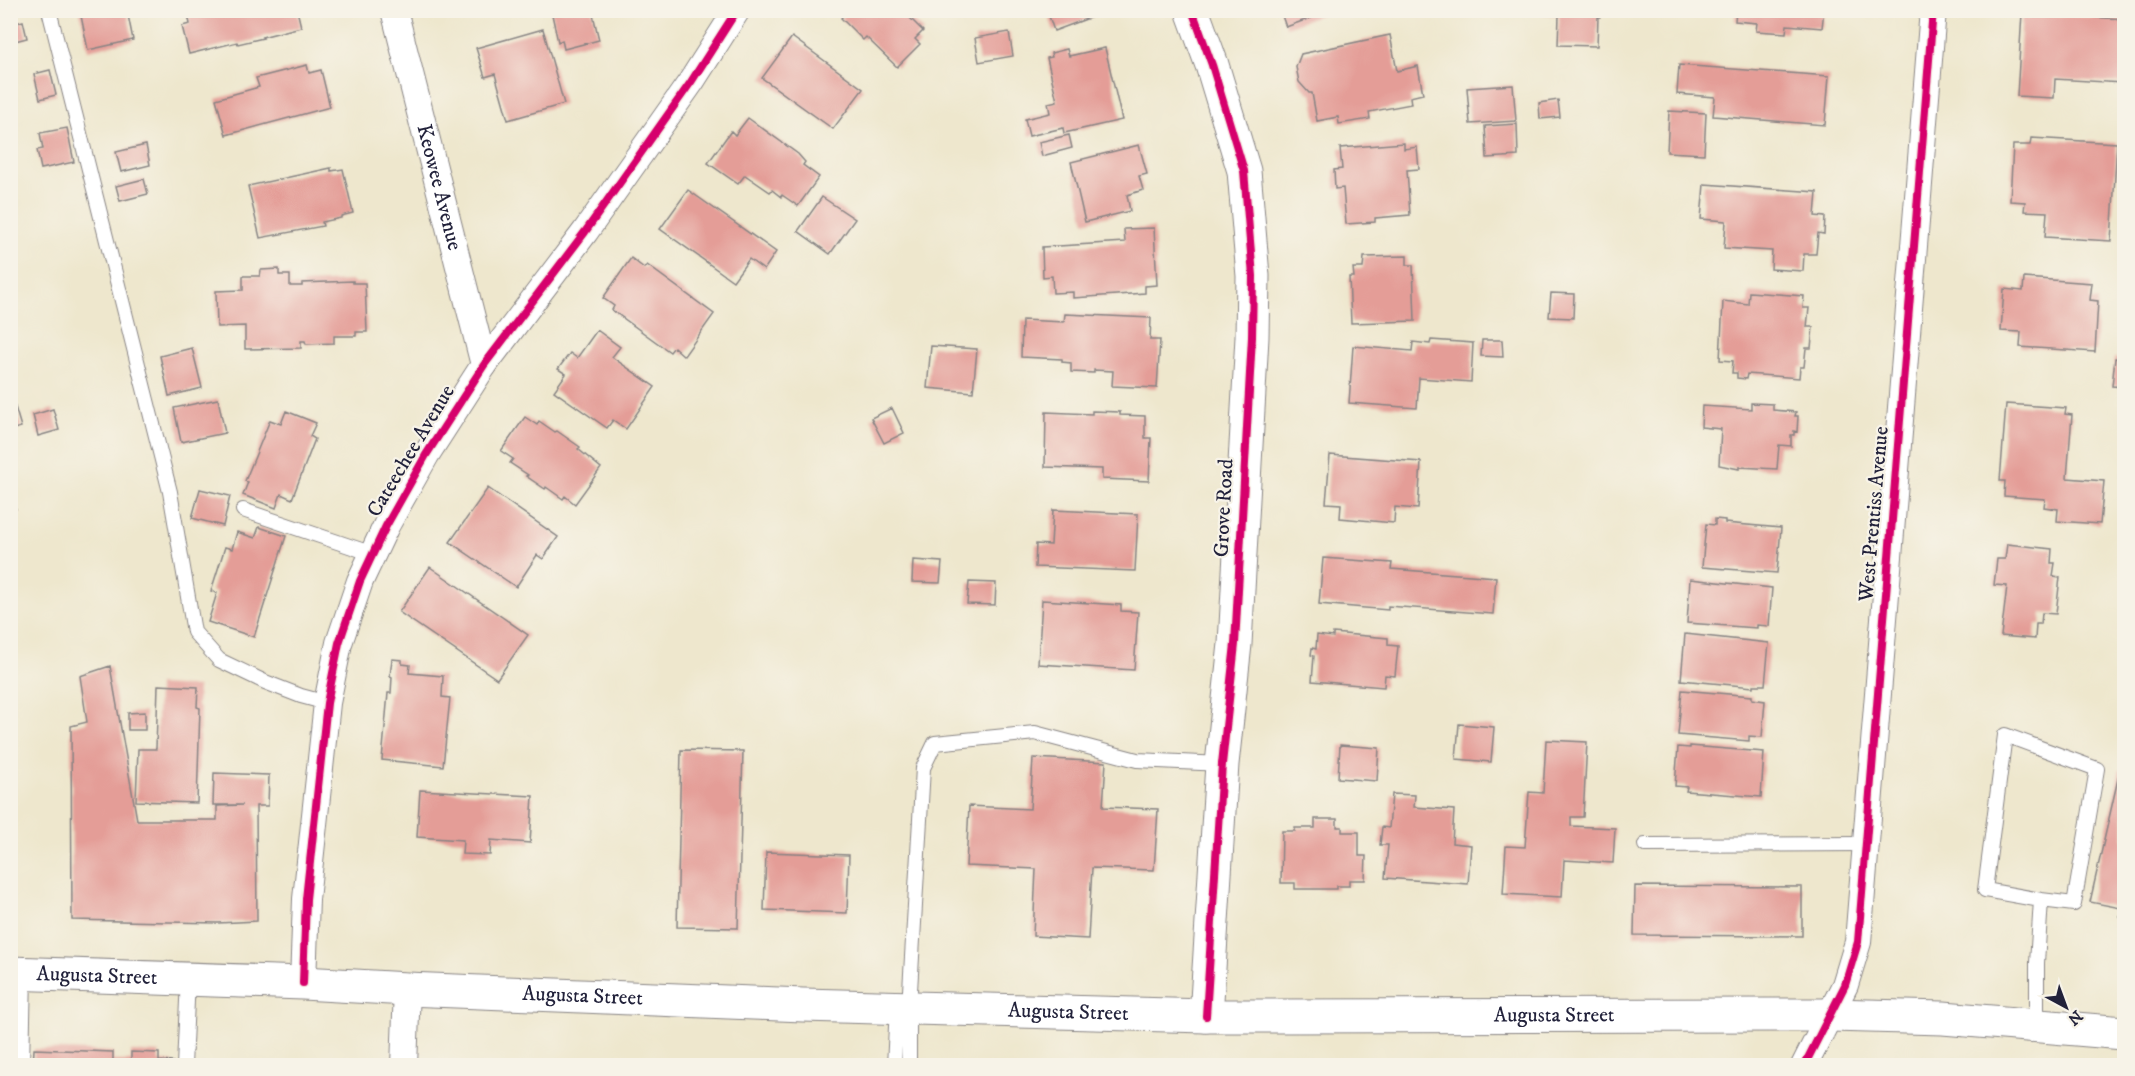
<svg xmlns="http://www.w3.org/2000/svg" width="2135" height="1076" viewBox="0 0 2135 1076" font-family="'IM FELL DW Pica',serif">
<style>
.building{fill:#e49d97}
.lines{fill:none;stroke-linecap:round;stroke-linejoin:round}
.lane-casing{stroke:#888484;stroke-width:16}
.street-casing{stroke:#888484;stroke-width:28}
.secondary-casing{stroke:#888484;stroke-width:35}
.primary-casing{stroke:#888484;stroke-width:35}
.lane{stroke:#fff;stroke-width:14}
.street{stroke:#fff;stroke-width:26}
.secondary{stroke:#fff;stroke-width:33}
.primary{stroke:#fff;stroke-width:33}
.cycleway-casing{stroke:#f7f3e8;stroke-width:11}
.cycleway{stroke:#d6006c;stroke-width:8}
.labels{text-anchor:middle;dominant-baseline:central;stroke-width:4.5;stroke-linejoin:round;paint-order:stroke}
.street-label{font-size:21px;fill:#22223b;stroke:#f7f3e8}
</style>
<rect width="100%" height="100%" fill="#f7f3e8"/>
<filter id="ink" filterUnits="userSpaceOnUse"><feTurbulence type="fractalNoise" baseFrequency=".0167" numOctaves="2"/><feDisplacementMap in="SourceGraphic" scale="12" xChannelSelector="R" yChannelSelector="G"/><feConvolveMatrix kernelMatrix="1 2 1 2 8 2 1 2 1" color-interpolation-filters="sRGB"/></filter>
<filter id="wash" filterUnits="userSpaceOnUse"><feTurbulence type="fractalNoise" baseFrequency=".008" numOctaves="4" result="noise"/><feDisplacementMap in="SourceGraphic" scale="24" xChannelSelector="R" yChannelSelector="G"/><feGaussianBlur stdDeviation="1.35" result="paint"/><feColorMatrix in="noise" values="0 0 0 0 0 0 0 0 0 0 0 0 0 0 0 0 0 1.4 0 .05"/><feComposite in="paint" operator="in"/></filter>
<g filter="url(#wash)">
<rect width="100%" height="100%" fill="#eee7cd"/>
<g id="blocks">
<!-- building -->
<path class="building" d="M127 10 133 40 88 50 80 11Z
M187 10H297L301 27 262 37 263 38 238 44 237 42 189 54 182 26 190 24Z
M551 10H592L599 40 564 49 562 40 558 42Z
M848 10H902L923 31 915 39 920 44 897 67 866 37 863 40 841 18Z
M1047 10H1095L1097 15 1054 31Z
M1280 10H1330V11L1286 27Z
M1543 10H1600V17H1598L1597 46 1558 45 1559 15 1543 14Z
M1736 10H1824L1822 28 1787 25 1786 33 1756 31 1757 23 1735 21Z
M2022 13 2124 19 2123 83 2055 79 2054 98 2017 96Z
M23 21 27 38 11 42 10 25Z
M543 29 564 104 508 120 495 74 485 77 476 48Z
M1009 32 1013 56 979 62 975 38Z
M1390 35 1397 71 1418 66 1423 94 1410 97 1411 104 1369 112 1370 119 1339 124 1338 117 1317 121 1312 93H1309L1299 82 1296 67 1301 54Z
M792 37 863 89 833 129 762 78Z
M1105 48 1122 120 1064 133 1063 128 1029 136 1025 119 1050 113 1048 103 1057 101 1047 58 1052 57 1051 53 1067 49 1069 56Z
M307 65 309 73 321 70 330 107 226 135 216 99 259 87 256 78Z
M1679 65 1829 76 1825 125 1713 116 1715 97 1677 94Z
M50 70 56 95 40 99 34 74Z
M1513 85 1516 121 1470 124 1467 88Z
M1558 100 1560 117 1540 119 1539 103Z
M1669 111 1706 113 1704 154 1667 152Z
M748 118 798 154 805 162 803 165 819 177 798 206 782 195 781 197 772 190 770 192 745 175 738 184 708 163 731 131 735 135Z
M1517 124 1518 156 1487 158 1485 126Z
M67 128 74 162 41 169 37 150 43 149 40 133Z
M1069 135 1072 148 1042 156 1039 142Z
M2031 138 2117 143 2111 241 2045 237 2047 212 2024 211 2025 202 2010 201 2013 145H2030Z
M1404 143V149L1417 147 1419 169 1407 170 1410 215 1375 218V222L1346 224 1343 188 1335 189 1334 170 1342 169 1340 148Z
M146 145 150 165 121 172 116 152Z
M1139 145 1147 174 1139 176 1143 190 1127 195 1130 211 1085 222 1071 162Z
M331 168V171L343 169 353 213 341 216V218L322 222 323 226 260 238 248 186Z
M144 179 148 194 120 201 116 186Z
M1704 184 1817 192 1815 216 1825 217 1824 234 1818 233 1816 254H1804L1803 271 1771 269 1772 251 1724 248 1726 221 1701 219Z
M688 190 776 252 764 270 749 259 733 281 660 229Z
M822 197 855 219 830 254 798 231Z
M1154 228 1157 285 1145 286V293L1073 298V292L1053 293 1052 276 1043 277 1042 247 1125 242 1124 229Z
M1407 256V265H1413L1415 321 1351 323 1349 277H1354L1353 268H1363L1364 257Z
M631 258 644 268 647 265 714 314 684 356 674 347 670 352 612 310 614 306 603 298Z
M279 269V275H290V286H302V283L353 281V283H365L367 332H356V336H334V343L306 344 305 341H301V348L245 349V326L217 327 216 291 243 290V276H260L261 270Z
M2024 278 2092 283 2090 300 2098 301 2095 352 2020 347 2021 332 2001 331 2004 289 2023 291Z
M1749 292 1804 296 1803 308H1809L1807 327H1813L1811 348H1806L1804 367H1800L1799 378 1747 374 1746 379 1737 378V373H1732L1733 361 1720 360 1723 301 1748 304Z
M1551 293 1574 294 1573 318 1549 317Z
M1065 314 1151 318 1150 340H1160L1157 388 1112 386 1113 371 1094 370V373L1071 372V363L1062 362V359L1021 357 1022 320 1064 322Z
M597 330 620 347 612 357 655 387 626 429 613 420 607 428 554 391 566 374 558 369 570 353 577 358Z
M1431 340 1473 343 1471 382 1419 378 1417 408 1349 403 1353 346 1412 351 1413 342 1430 344Z
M1482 340H1502L1503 357 1481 356Z
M931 346 977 349 973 392 927 388Z
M192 348 202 388 169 396 160 356Z
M2115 358 2124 359V387L2112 386Z
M10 390 21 427 10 430Z
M218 399 225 433 181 442 174 408Z
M1751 403 1773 404V410L1796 412 1795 416H1798L1797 432 1794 431V435H1791V446L1779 445 1777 469 1739 467V469L1719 465 1721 429 1701 427 1702 406 1751 409Z
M2006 404 2066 408 2065 414 2072 415 2067 478 2104 481 2100 524 2057 521 2058 509 2044 507 2045 499 2004 496 2005 481H2000Z
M892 408 904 433 884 443 871 418Z
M53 409 59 430 38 436 33 415Z
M286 411 316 423 310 436 315 439 292 499 281 494 276 508 243 495 248 482 245 481 270 420 281 424Z
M1092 411 1120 412V415L1145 416V438H1151L1149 481 1102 479V469L1045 467 1046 412 1092 414Z
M525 417 537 425 539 421 555 432 557 431 580 447 578 449 601 468 575 504 565 496 563 499 546 487 545 489 526 476 528 475 510 463 513 459 501 451Z
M1330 455 1421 462 1418 509 1395 507 1394 523 1340 518 1341 504 1326 503Z
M488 488 558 537 543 559 537 555 516 587 450 542Z
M200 489 230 496 223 526 192 518Z
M10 492 16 509 10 511Z
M1053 510 1138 514 1135 571 1035 567 1036 544 1051 545Z
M1715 519 1725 520V523L1781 528 1777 573 1702 567 1706 524 1715 525Z
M259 527 286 536 254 637 208 622 217 593 211 591 225 547 232 549 237 532 255 538Z
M2007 544 2052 549 2051 563H2055L2053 576 2060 577 2056 614 2042 613 2041 624H2036L2035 639 2001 636 2007 586 1994 585 1997 559H2005Z
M1323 558 1392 563 1391 569 1496 577 1493 614 1388 606V610L1319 604Z
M913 560 942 562 940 583 912 582Z
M430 567 528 635 497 679 399 612Z
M1690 579 1772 588 1769 626 1757 625V628L1687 623Z
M969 582 996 583 995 605 967 604Z
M1042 600 1121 605V611L1138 612 1134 670 1038 664Z
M1333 633 1388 638V645L1398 646 1395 676 1385 675 1384 687 1312 681 1314 656 1311 655 1312 648 1316 649 1317 635 1333 637Z
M1685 634 1769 643 1765 685H1753V687L1681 680Z
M392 659 402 660V664L410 665 409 673 443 676 442 697 450 698 443 766 382 760 388 693H391L392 677 390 676Z
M110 666 137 820H217V806L243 805H213L214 773 269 775 268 806H256L257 921 218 923 72 920 71 726 87 722 80 676Z
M158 685 198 687 197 707 200 708 197 803 136 801 138 749H156Z
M1682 690 1752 696V699L1765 701 1762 737 1749 736V741L1678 735Z
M145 712V730H128V713Z
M1459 724 1494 727 1491 762 1456 759Z
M1546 740 1587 742 1583 817H1571V826L1615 828 1613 863 1564 860 1562 897 1503 894 1506 846 1525 847 1529 792 1543 793Z
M1340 745 1379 748 1377 781 1338 778Z
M1690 746 1764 752 1761 797 1686 791 1687 787 1675 786 1678 747 1690 748Z
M681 750 743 751 738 928 677 927Z
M1033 758 1106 762 1103 807 1158 809 1154 870 1092 868 1088 939 1033 936 1036 869 966 866 969 806 1030 809Z
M2120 770 2124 771V919L2119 917 2121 908 2090 902Z
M420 790 533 796 530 843 491 840 490 855 462 854 463 840 417 837Z
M1392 794 1415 795 1414 807 1454 810 1452 843 1471 845 1468 884 1385 878 1388 845H1380L1382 827 1389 828Z
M1315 819H1337V827H1342V832H1359V856H1366L1365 880H1349V886H1337V889H1295V883H1281L1282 831H1295V828H1315Z
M766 852 849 855 847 913 764 910Z
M1635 886 1802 887V936L1634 935Z
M34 1049 113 1052V1061H131V1052L159 1053V1061L173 1062V1066H33Z"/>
</g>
</g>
<g filter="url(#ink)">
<use href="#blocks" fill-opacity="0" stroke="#888484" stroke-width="1.5"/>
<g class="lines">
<defs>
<path id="lane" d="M49 10 170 492 194 632 219 660 265 682 301 696 327 703
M243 510 373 554
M1645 845 1866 844
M2037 1025V963L2041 900 2074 904 2097 769 2005 735 1985 890 2041 900
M22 1066 24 974
M184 1066 188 979
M894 1066 897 1007
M909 1066V1008L923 768 935 743 1035 733 1137 760 1222 764"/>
<g id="street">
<path id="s1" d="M394 10 484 365"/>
<path d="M303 983 306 899 327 703 339 643 360 581 386 526 426 455 484 365 585 232 691 82 737 10"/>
<path d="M404 1066 407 989"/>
<path d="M1804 1066 1845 985 1858 942 1933 10"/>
</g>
<path id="secondary" d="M1192 10 1212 65 1244 171 1253 276 1252 337 1235 644 1222 764 1206 1016"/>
<g id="primary">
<path id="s2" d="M10 973 303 983 407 989 803 1005 1206 1016 1831 1015 1943 1018 2124 1033"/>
</g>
</defs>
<!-- lane casing -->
<use href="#lane" class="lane-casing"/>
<!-- street casing -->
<use href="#street" class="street-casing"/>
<!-- secondary casing -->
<use href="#secondary" class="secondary-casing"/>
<!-- primary casing -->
<use href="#primary" class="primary-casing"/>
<!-- lane -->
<use href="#lane" class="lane"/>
<!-- street -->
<use href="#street" class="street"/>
<!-- secondary -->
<use href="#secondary" class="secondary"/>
<!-- primary -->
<use href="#primary" class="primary"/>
<defs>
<path id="cycleway" d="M1192 10 1212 65 1244 171 1253 276 1252 337 1235 644 1222 764 1206 1016
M303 983 306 899 327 703 339 643 360 581 386 526 426 455 484 365 585 232 691 82 737 10
M1804 1066 1845 985 1858 942 1933 10"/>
</defs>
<!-- cycleway casing -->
<use href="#cycleway" class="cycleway-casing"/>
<!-- cycleway -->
<use href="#cycleway" class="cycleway"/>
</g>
</g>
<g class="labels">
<!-- street labels -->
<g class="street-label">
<text stroke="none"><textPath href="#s1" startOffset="183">Keowee Avenue</textPath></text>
<text transform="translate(411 451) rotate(-59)">Cateechee Avenue</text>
<text transform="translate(1224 508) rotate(-87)">Grove Road</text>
<text transform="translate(1874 514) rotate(-85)">West Prentiss Avenue</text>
<text stroke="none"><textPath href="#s2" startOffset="87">Augusta Street</textPath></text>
<text stroke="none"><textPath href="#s2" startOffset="573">Augusta Street</textPath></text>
<text stroke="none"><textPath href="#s2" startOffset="1059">Augusta Street</textPath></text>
<text stroke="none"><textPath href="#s2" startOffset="1545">Augusta Street</textPath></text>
</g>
</g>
<!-- margin -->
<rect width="2135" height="1076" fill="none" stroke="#f7f3e8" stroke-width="36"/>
<!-- north arrow -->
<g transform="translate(2066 1007) rotate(139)" stroke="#f7f3e8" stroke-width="4.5" paint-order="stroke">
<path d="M0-4.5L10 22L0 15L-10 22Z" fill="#22223b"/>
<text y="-9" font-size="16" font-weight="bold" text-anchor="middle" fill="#22223b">N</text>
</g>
</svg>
